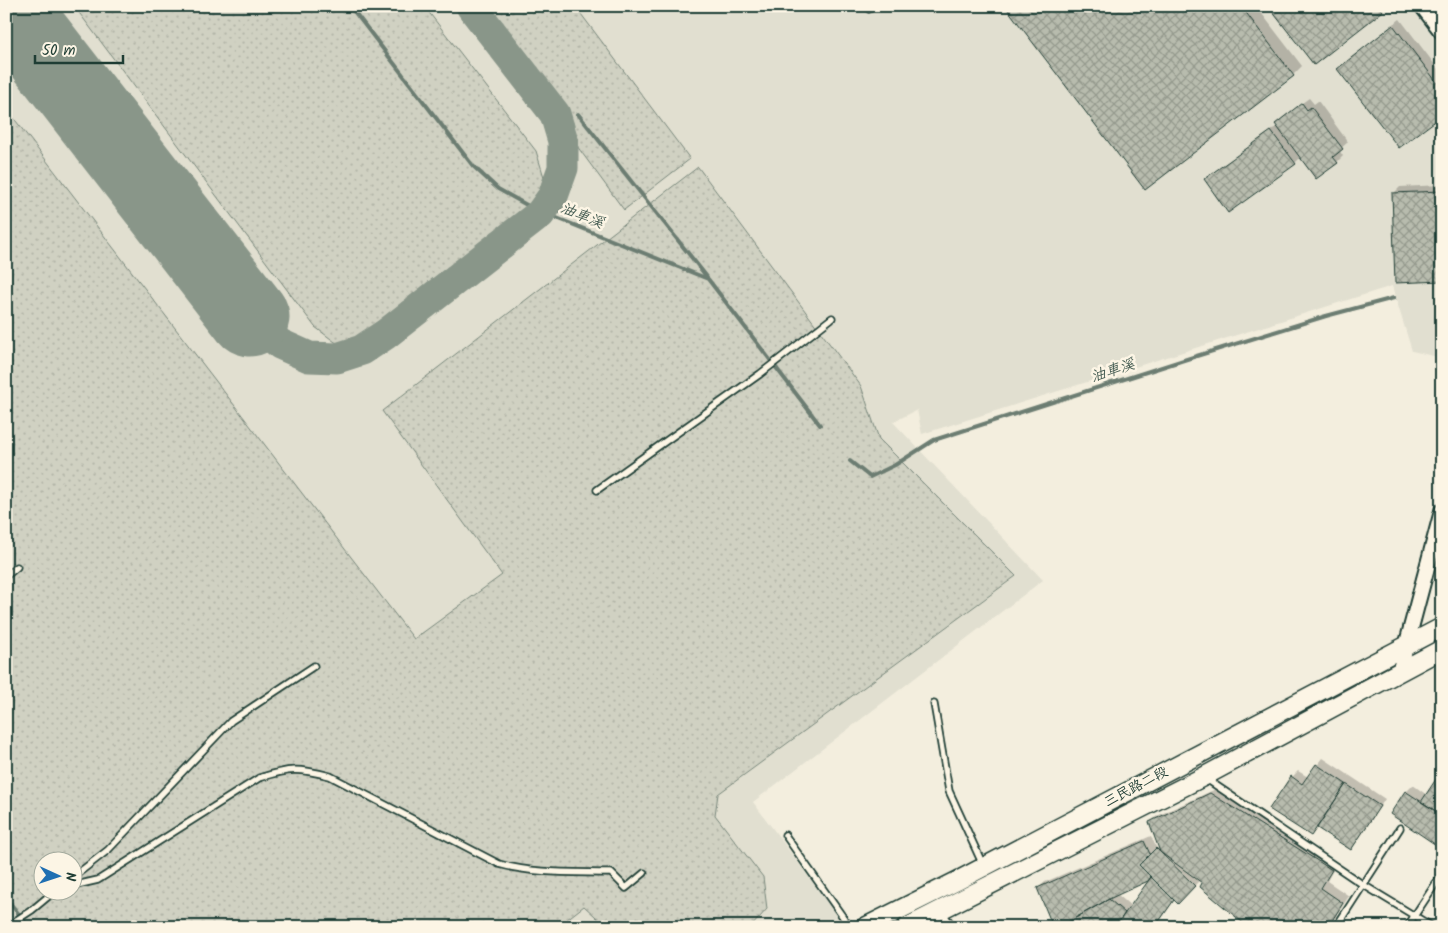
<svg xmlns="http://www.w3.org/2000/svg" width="1448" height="933" viewBox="0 0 1448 933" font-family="Kalam,'LXGW WenKai TC',sans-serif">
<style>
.built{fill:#e1dfd0;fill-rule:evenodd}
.grass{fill:url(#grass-dots);stroke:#78877b;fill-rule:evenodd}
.shadow{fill:#0003;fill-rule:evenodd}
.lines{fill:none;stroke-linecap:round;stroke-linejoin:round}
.stream{stroke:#6c7d72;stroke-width:4}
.taxiway{stroke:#899689;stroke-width:31}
.runway{stroke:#899689;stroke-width:79}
.building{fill:url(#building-cross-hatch);stroke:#1f3d34}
.service-casing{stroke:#1f3d34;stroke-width:9}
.minor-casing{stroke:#1f3d34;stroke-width:15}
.tertiary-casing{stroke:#1f3d34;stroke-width:18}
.primary-casing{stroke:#1f3d34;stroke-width:21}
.service{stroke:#fcf5e5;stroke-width:5.5}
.minor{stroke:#fcf5e5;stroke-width:11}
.tertiary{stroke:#fcf5e5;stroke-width:14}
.primary{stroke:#fcf5e5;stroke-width:18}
.labels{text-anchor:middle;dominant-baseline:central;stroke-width:5;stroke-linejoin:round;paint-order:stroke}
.street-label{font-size:14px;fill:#1f3d34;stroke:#fcf5e5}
.water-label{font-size:15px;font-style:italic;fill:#465d53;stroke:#fcf5e5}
</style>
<defs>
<pattern id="grass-dots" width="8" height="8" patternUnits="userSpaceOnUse" patternTransform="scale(1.25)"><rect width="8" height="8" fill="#d0d1c2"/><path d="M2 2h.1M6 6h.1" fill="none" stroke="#b2b4a7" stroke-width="1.8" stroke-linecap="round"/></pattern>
<pattern id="building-cross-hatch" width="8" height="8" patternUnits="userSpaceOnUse" patternTransform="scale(1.25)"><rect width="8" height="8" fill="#b8bcae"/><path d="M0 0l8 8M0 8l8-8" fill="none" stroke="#959a8e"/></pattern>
</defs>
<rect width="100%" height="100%" fill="#f3eede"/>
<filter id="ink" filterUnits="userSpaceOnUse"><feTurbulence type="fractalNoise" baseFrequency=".02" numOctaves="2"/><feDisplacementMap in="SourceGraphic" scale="10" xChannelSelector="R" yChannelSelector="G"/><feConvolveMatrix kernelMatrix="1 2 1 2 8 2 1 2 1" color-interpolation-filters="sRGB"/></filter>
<g filter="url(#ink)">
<!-- built -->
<path class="built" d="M6 6H1442V358L1412 351 1392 286 922 434 917 410 893 422 1043 580 753 802 840 919 823 927H14L6 918ZM42 860H72V890H42Z"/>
<!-- grass -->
<path class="grass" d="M74 6H424L536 151 551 200 539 229 391 343 362 350 335 342 315 327Z
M474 6H575L690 159 624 210Z
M6 108 414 639 502 575 382 411 698 167 861 386 879 439 1016 576 718 794 715 815 763 877 767 909 751 927H607L584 906 557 927H29L6 898ZM42 860H72V890H42Z"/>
<!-- shadow -->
<path class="shadow" d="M1006 6H1256L1302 66 1293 75Z
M1270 6H1387L1382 10Z
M1400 19 1442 74V114L1345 63Z
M1309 98 1314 104 1318 101 1348 142 1339 150 1343 156 1337 162 1301 157 1295 163 1206 179 1212 173 1278 126 1277 124 1283 117Z
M1442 185V280L1394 193 1400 187Z
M1323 758 1385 799 1357 842 1351 849 1318 828 1311 835 1292 777 1298 771 1308 777Z
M1442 774V847L1406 792 1413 785 1427 795Z
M1218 788 1337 863 1327 881 1349 896 1329 927H1267L1200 880 1178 902 1175 899 1156 927H1075L1038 888 1045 882 1151 836 1157 849 1159 846 1150 822 1157 816ZM1152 878 1132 907 1117 894Z"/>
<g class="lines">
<!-- stream -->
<path class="stream" d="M350 6 473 166 498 189 532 208 708 279 820 425
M578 114 707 277
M850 461 870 477 895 465 934 440 1190 358 1326 316 1394 298
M6 898 29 927"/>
<!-- taxiway -->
<path class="taxiway" d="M250 317 280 344 309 357 337 358 362 350 386 334 540 214 553 196 563 168V141L555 114 471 6"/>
<!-- runway -->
<path class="runway" d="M8 6 250 317"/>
</g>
<!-- building -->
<path class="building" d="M1005 6H1241L1294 76 1145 190Z
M1268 6H1379L1383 11 1314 65Z
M1393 25 1442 89V116L1399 148 1337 69Z
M1302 103 1307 110 1311 107 1343 149 1333 157 1338 163 1316 179 1275 124Z
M1271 131 1296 164 1228 213 1204 179Z
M1442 191V281L1395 283 1392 193Z
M1316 764 1346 784 1311 836 1269 809 1291 776 1302 784Z
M1438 776 1442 779V815L1421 802Z
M1346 784 1380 806 1351 850 1317 828Z
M1405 791 1442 815V849L1390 814Z
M1210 793 1332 870 1321 888 1343 903 1328 927H1264L1256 923 1248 927 1200 887 1202 883 1160 852 1149 822Z
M1144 841 1150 854 1139 865 1151 877 1148 881 1109 899 1070 921 1058 927H1053L1037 888Z
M1156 848 1195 886 1178 904 1139 865Z
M1151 877 1174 900 1155 927H1115Z
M1109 899 1125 913 1115 927H1074L1070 921Z"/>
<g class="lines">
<defs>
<path id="service" d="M867 6 869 9 872 6
M597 490 760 374 832 318
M6 576 17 567
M934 704 949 791 983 865
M1205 778 1362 884 1433 927
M785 835 850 927
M72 878 108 850 231 721 314 666
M72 886 98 880 259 778C290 768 299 768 330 776L499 864C534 874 574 872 611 873L626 888 644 873
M942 913 954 927
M9 925 32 910 56 890
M1336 927 1400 828
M1407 927 1442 874"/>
<path id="minor" d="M6 926 9 925"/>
<path id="tertiary" d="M1422 6 1442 32
M1399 673 1442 511"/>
<path id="primary" d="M865 927 957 881 1442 627
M907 927 1203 777 1442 649"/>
</defs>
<!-- service casing -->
<use href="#service" class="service-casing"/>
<!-- minor casing -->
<use href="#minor" class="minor-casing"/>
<!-- tertiary casing -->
<use href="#tertiary" class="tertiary-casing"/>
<!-- primary casing -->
<use href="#primary" class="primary-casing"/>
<!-- service -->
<use href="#service" class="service"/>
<!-- minor -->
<use href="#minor" class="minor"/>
<!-- tertiary -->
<use href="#tertiary" class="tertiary"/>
<!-- primary -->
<use href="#primary" class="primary"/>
</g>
</g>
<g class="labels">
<!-- street labels -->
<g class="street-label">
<text transform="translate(1136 787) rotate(-28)">三民路二段</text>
</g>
<!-- water labels -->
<g class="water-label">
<text transform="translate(582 216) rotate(22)">油車溪</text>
<text transform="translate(1113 371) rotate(-18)">油車溪</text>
</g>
</g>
<!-- margin -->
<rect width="1448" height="933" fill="none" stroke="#fcf5e5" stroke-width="25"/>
<rect x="12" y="12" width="1423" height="908" fill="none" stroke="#1f3d34" stroke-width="2" filter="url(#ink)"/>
<!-- north arrow -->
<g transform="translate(58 876) rotate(93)"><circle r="24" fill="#fcf5e5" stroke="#a4ab9e"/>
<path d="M0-4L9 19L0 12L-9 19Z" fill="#1f6fb2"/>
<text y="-8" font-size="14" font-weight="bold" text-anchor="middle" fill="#1f3d34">N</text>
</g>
<!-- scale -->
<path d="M35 55v8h88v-8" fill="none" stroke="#1f3d34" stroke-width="2.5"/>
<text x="42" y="55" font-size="15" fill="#1f3d34" stroke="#fcf5e5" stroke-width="4" paint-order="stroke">50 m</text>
</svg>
